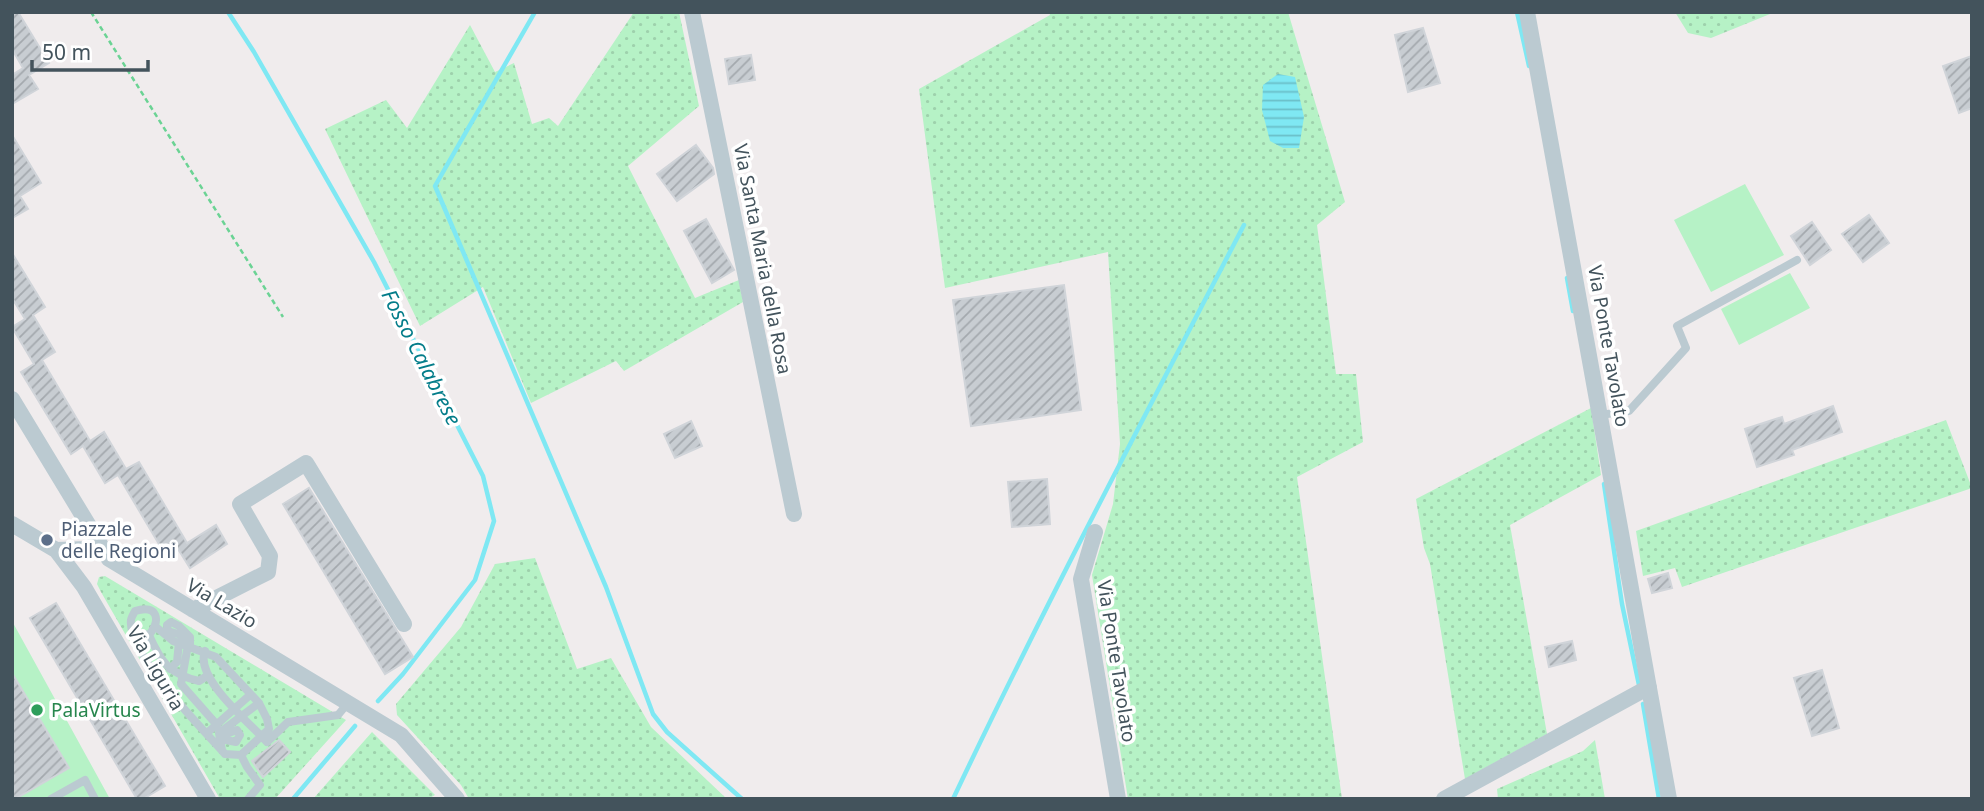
<svg xmlns="http://www.w3.org/2000/svg" width="1984" height="811" viewBox="0 0 1984 811" font-family="'Noto Sans',sans-serif">
<style>
.green{fill:url(#green-dots)}
.pitch{fill:#b6f2c6}
.water{fill:url(#water-rules)}
.lines{fill:none;stroke-linecap:round;stroke-linejoin:round}
.stream{stroke:#7fe8f3;stroke-width:4.5}
.building{fill:url(#building-hatch);stroke:#d0d4d9;stroke-width:2}
.path{stroke:#6bd394;stroke-width:2.5;stroke-dasharray:5 3.5;stroke-linecap:butt}
.lane{stroke:#bbcad1;stroke-width:8}
.street{stroke:#bbcad1;stroke-width:16}
.service-dot{fill:#5c6f8a;stroke:#fff;stroke-width:2.5}
.leisure-dot{fill:#2e9e5b;stroke:#fff;stroke-width:2.5}
.labels{text-anchor:middle;dominant-baseline:central;stroke-width:7;stroke-linejoin:round;paint-order:stroke}
.street-label{font-size:19px;fill:#43535c;stroke:#fff}
.service-label{font-size:19px;fill:#4e5e75;stroke:#fff;text-anchor:start}
.leisure-label{font-size:19px;fill:#27864d;stroke:#fff;text-anchor:start}
.water-label{font-size:21px;font-style:italic;fill:#047d8a;stroke:#fff}
</style>
<defs>
<pattern id="green-dots" width="8" height="8" patternUnits="userSpaceOnUse" patternTransform="scale(1.75)"><rect width="8" height="8" fill="#b6f2c6"/><path d="M2 2h.1M6 6h.1" fill="none" stroke="#9ed1ac" stroke-width="1.8" stroke-linecap="round"/></pattern>
<pattern id="water-rules" width="6" height="5" patternUnits="userSpaceOnUse" patternTransform="scale(1.75)"><rect width="6" height="5" fill="#7fe8f3"/><path d="M0 2.5h6" fill="none" stroke="#6abfc8"/></pattern>
<pattern id="building-hatch" width="6" height="6" patternUnits="userSpaceOnUse" patternTransform="scale(1.75)"><rect width="6" height="6" fill="#c8cdd2"/><path d="M-1 1l2-2M0 6l6-6M5 7l2-2" fill="none" stroke="#a4a9ae"/></pattern>
</defs>
<rect width="100%" height="100%" fill="#f0eced"/>
<!-- green -->
<path class="green" d="M634 12H679L699 106 628 166 695 298 739 280 743 302 624 371 616 361 531 403 483 287 420 326 325 129 386 100 407 128 470 25 495 72 514 63 532 124 549 118 558 126Z
M1049 12H1288L1345 202 1317 225 1336 374H1356L1363 442 1297 477 1342 799H1128L1092 575 1113 504 1120 444 1108 252 945 288 919 89 1050 15Z
M1675 12H1775L1711 38 1688 33Z
M1591 408 1601 475 1510 525 1547 734 1465 779 1430 564 1424 548 1416 499Z
M1946 420 1972 488 1682 587 1675 568 1643 576 1636 531Z
M535 558 577 669 611 658 651 727 727 799H469L461 785 397 715 396 704 461 627 495 564Z
M105 576 346 720 275 799H220L101 592 97 584 99 577Z
M372 732 435 795 428 799H313Z
M1595 740 1605 799H1498L1497 789 1583 751Z"/>
<!-- pitch -->
<path class="pitch" d="M1745 184 1784 255 1711 292 1674 220Z
M1790 273 1810 308 1739 345 1721 309Z
M12 621 110 799H12Z"/>
<!-- water -->
<path class="water" d="M1278 74 1295 77 1304 117 1299 148H1283L1270 141 1262 110 1263 85Z"/>
<g class="lines">
<!-- stream -->
<path class="stream" d="M228 12 254 52 374 262 483 476 494 521 475 580 403 674 378 701
M535 12 435 186 606 587 653 714 667 732 742 799
M1517 12 1529 66
M1567 278 1573 311
M1604 484 1622 604 1639 685
M1643 704 1659 799
M293 799 355 726
M953 799C1045 605 1145 415 1244 225"/>
</g>
<!-- building -->
<path class="building" d="M12 12H18L49 63 29 75 38 89 12 104V75L23 68 12 49Z
M1423 28 1440 83 1408 92 1395 35Z
M751 55 755 80 729 84 725 59Z
M1972 56V108L1959 113 1943 66Z
M12 135 41 183 20 196 28 209 12 218Z
M696 145 713 168 714 174 677 201 657 174Z
M1869 215 1889 243 1863 262 1842 234Z
M706 219 734 270 712 283 684 231Z
M1812 222 1831 250 1810 265 1791 236Z
M12 253 45 307 33 315 55 352 42 360 90 441 104 432 126 469 139 462 187 543 216 525 227 544 190 568 178 549 166 556 118 475 105 483 83 446 71 454 21 372 34 364 12 327 25 319 12 298Z
M1064 285 1081 410 971 426 953 300Z
M1833 406 1842 432 1792 450 1794 455 1757 467 1745 429 1782 417 1784 424Z
M691 421 702 446 675 458 664 434Z
M1047 479 1050 524 1012 527 1008 482Z
M309 488 413 657 385 674 283 504Z
M1668 573 1672 588 1652 593 1648 579Z
M56 603 165 786 143 799H137L30 618Z
M1572 641 1576 660 1549 667 1545 647Z
M1822 670 1839 728 1812 736 1794 678Z
M12 673 69 768 15 799H12Z
M279 740 290 752 263 777 252 761Z"/>
<g class="lines">
<!-- path -->
<path class="path" d="M91 12 283 317"/>
<!-- lane -->
<path class="lane" d="M1600 415 1629 411 1686 348 1677 326 1797 260
M132 632 149 635C161 620 158 604 135 611 134 613 131 618 131 620 127 654 203 729 225 754L241 755 269 729 267 719 259 703 216 657 173 641 156 627
M149 635C161 662 169 674 199 681L207 676
M186 645V639L181 635 168 631 167 625 171 622 179 626 190 637V646
M188 645 181 684 217 725
M205 651C194 678 250 723 267 742L288 722 338 715 348 703
M170 669 177 662 179 642
M221 731 226 740 236 742 240 735 237 730 223 735
M207 733 250 695
M222 750 219 733 259 703
M241 755 247 767 260 785 248 799
M51 799 85 780 95 799"/>
<!-- street -->
<path class="street" d="M692 12 794 514
M1527 12 1669 799
M12 399 109 559 401 735 457 799
M12 524 56 550
M1095 532 1081 579 1118 799
M98 542 88 549 56 550 84 587 208 799
M193 610 268 572 270 556 240 504 306 463 404 624
M1444 799 1649 687"/>
</g>
<!-- markers -->
<circle class="service-dot" cx="47" cy="540" r="7"/>
<circle class="leisure-dot" cx="37" cy="710" r="7"/>
<g class="labels">
<!-- street labels -->
<g class="street-label">
<text transform="translate(763 259) rotate(79)">Via Santa Maria della Rosa</text>
<text transform="translate(1609 346) rotate(80)">Via Ponte Tavolato</text>
<text transform="translate(222 603) rotate(31)">Via Lazio</text>
<text transform="translate(1117 661) rotate(81)">Via Ponte Tavolato</text>
<text transform="translate(156 668) rotate(60)">Via Liguria</text>
</g>
<!-- service labels -->
<g class="service-label">
<text x="61" y="529">Piazzale<tspan x="61" dy="22">delle Regioni</tspan></text>
</g>
<!-- leisure labels -->
<g class="leisure-label">
<text x="51" y="710">PalaVirtus</text>
</g>
<!-- water labels -->
<g class="water-label">
<text transform="translate(422 357) rotate(63)">Fosso Calabrese</text>
</g>
</g>
<!-- border -->
<rect width="1984" height="811" fill="none" stroke="#43535c" stroke-width="28"/>
<!-- scale -->
<path d="M32 60v10h116v-10" fill="none" stroke="#43535c" stroke-width="3.5"/>
<text x="42" y="60" font-size="21" fill="#43535c" stroke="#ffffff" stroke-width="5" paint-order="stroke">50 m</text>
</svg>
